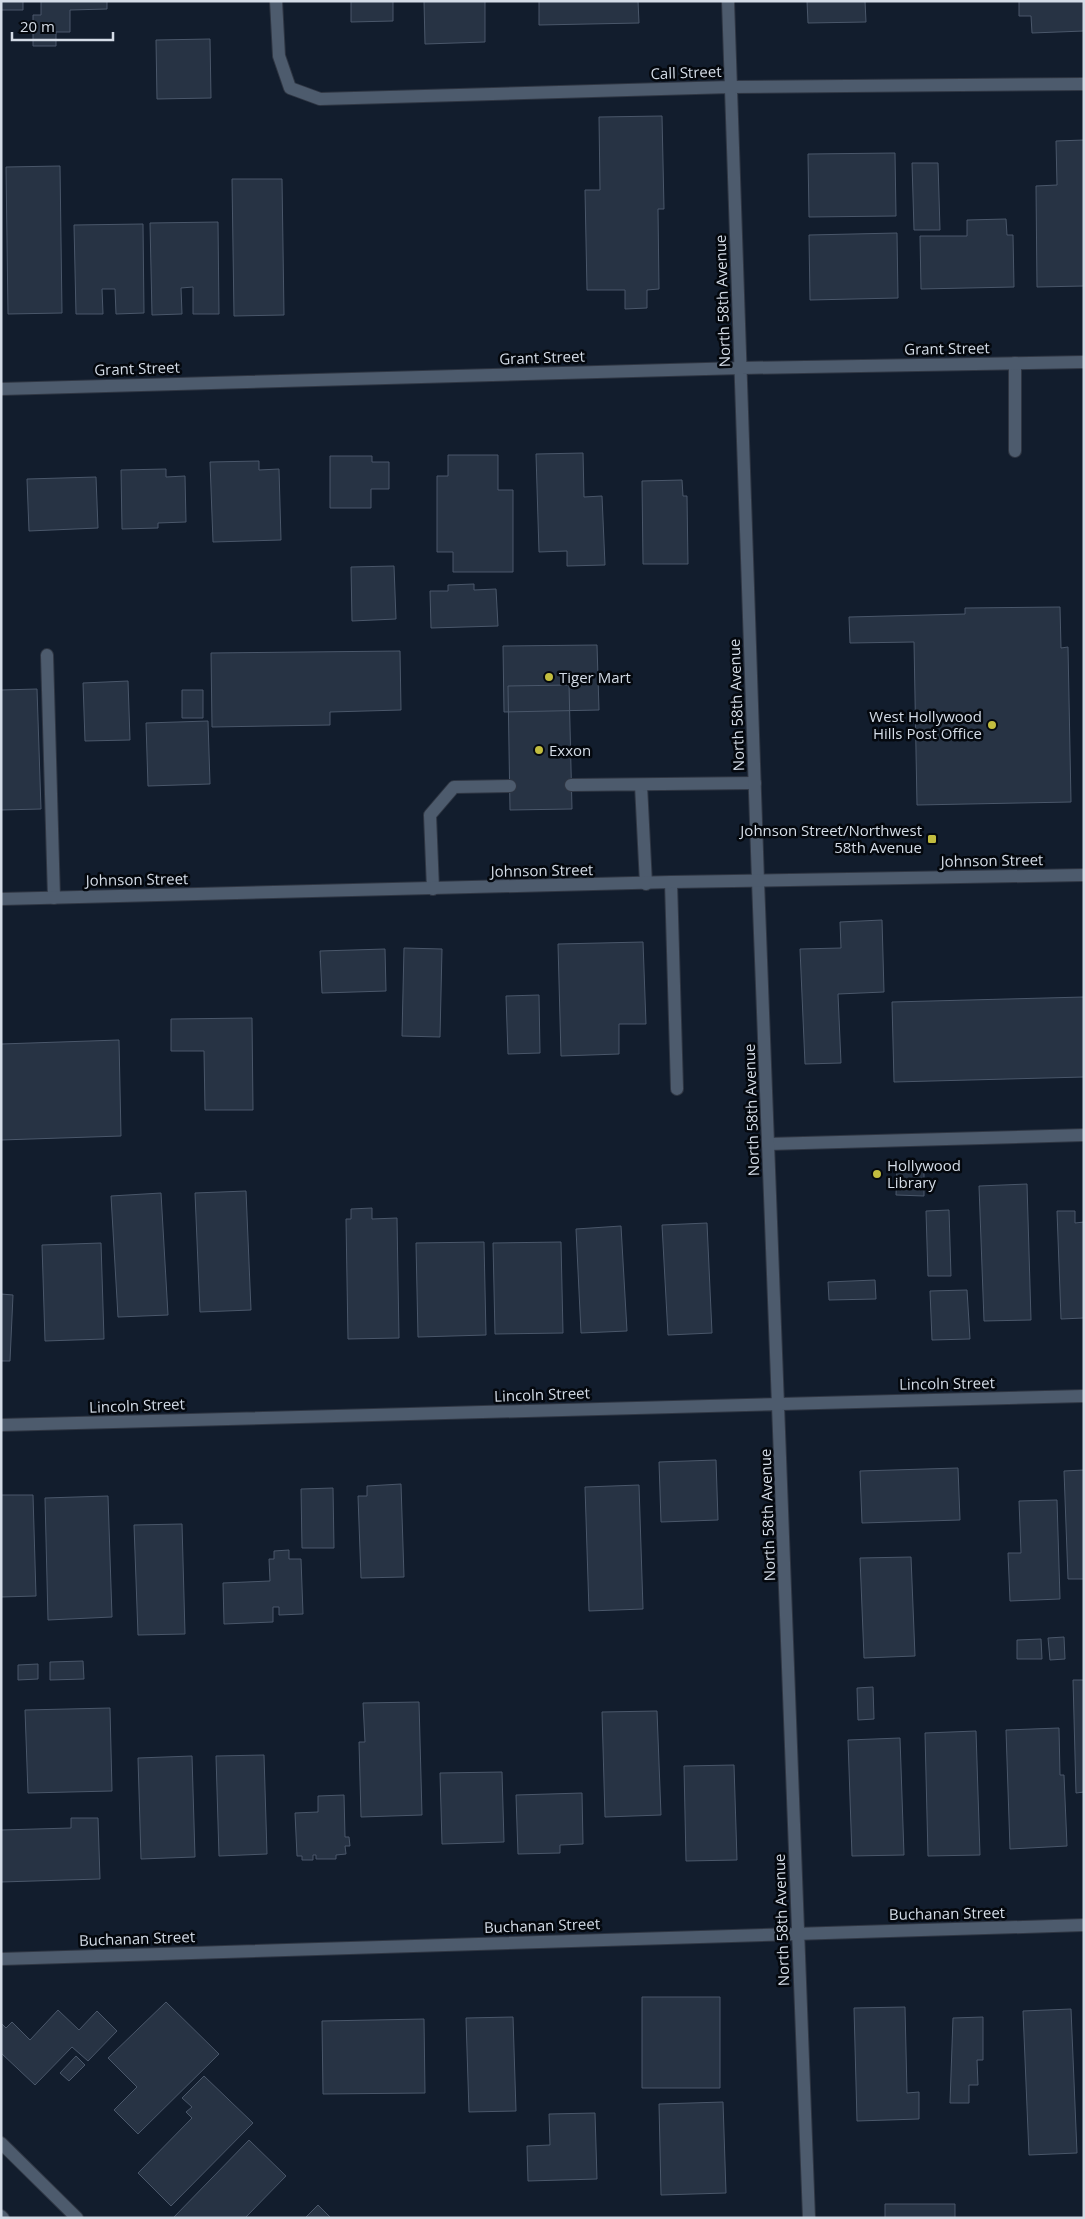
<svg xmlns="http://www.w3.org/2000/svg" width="1085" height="2219" viewBox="0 0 1085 2219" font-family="'Open Sans',sans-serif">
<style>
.building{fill:#273344;stroke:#4a576a}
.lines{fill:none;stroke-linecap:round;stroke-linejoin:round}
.service-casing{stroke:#2f3643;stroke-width:14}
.minor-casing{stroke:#2f3643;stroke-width:14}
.tertiary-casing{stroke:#2f3643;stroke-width:14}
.service{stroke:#4d5b6d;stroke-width:12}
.minor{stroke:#4d5b6d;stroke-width:12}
.tertiary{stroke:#4d5b6d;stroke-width:12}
.poi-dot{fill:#c2bd3f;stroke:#04080e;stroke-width:2}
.labels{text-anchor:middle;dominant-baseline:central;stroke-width:5;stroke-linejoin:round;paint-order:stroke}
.street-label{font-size:15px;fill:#d4dce7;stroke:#04080e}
.poi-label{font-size:15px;fill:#d4dce7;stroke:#04080e;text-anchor:start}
</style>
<rect width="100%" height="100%" fill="#121d2d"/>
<!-- building -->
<path class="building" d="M1 1H23V10H1Z
M41 1H107V9L70 10V32H56V46H33V15H41Z
M351 1H393V21L351 22Z
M424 1H485V42L425 44Z
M539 1H638L639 23 539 25Z
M807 1H865L866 22 808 23Z
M1019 1H1084V31L1032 33 1031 16H1019Z
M210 39 211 98 157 99 156 40Z
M662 116 664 209H658L659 289 647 290V308L625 309V290H587L585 190H600L599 117Z
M1084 140V286L1037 287 1036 186 1057 185 1056 141Z
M895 153 896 216 809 217 808 154Z
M912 163H938L940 230H914Z
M60 166 62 313 8 314 6 167Z
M232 179H282L284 315 234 316Z
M1006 219 1007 235H1013L1014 287 921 289 920 236H967V220Z
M218 222 219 314H193V287L181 288 182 314 152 315 150 223Z
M143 224 144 313 116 314 115 289H102L103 314H76L74 225Z
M897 233 898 298 810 300 809 235Z
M583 453 584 497 602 496 605 565 567 566V551L539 552 536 454Z
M448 455H498V490H513V572H453V552H437V476H448Z
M330 456H372V462H389V489H371V508H330Z
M259 461V470L279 469 281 540 213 542 210 462Z
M166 469V477L185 476 186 522 158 523V528L122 529 121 470Z
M96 477 98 528 29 531 27 479Z
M682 480 683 496H687L688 564H643L642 481Z
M394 566 396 619 352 621 351 567Z
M474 584V590L496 589 498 626 431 628 430 591H448V585Z
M1060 607 1061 648 1068 647 1071 802 917 805 914 642 850 643 849 617 965 614V608Z
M597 645 599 710 504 712 503 646Z
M400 651 401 710 330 712V725L212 727 211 653Z
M128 681 130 740 85 741 83 683Z
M569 685 572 809 510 810 508 686Z
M37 689 41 809 1 810V690Z
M182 690H203V718H182Z
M208 721 210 784 148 786 146 723Z
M882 920 884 992 838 994 841 1063 805 1064 800 949 841 948 840 922Z
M643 942 646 1024H619V1054L561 1056 558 944Z
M404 948 442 949 440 1037 402 1036Z
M385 949 386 991 322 993 320 951Z
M539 995 540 1053 508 1054 506 996Z
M1084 997V1077L894 1082 892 1002Z
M252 1018 253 1110H205L204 1051H171V1019Z
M119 1040 121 1136 1 1140V1044Z
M897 1166H924V1196L896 1195Z
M1027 1184 1031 1320 984 1321 979 1186Z
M246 1191 251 1310 200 1312 195 1193Z
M161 1193 168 1315 118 1317 111 1196Z
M372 1208V1219L397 1218 399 1338 348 1339 346 1219H351V1209Z
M949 1210 951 1276H928L926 1211Z
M1057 1211H1075V1223L1084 1222V1318L1061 1319Z
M707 1223 712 1333 668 1335 662 1225Z
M621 1226 627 1331 581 1333 576 1229Z
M484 1242 486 1335 418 1337 416 1243Z
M561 1242 563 1333 495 1334 493 1243Z
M101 1243 104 1339 45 1341 42 1245Z
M875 1280 876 1299 829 1300 828 1282Z
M967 1290 970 1339 932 1340 930 1291Z
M1 1294 13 1295 10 1361H1Z
M716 1460 718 1520 661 1522 659 1462Z
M958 1468 960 1520 862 1523 860 1471Z
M1084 1470V1579H1068L1064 1471Z
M401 1484 404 1577 361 1578 358 1496H367V1486Z
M639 1485 643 1609 589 1611 585 1487Z
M333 1488 334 1548H302L301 1489Z
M1 1495H33L36 1596 1 1597Z
M108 1496 112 1617 48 1620 45 1498Z
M1057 1500 1060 1599 1010 1601 1008 1553H1021L1019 1501Z
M182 1524 185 1634 138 1635 134 1525Z
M289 1550V1559H301L303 1614 279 1615V1607H273V1622L224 1624 223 1583 270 1581 269 1559H274V1551Z
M911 1557 915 1656 864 1658 860 1558Z
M1064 1637 1065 1659 1050 1660 1048 1638Z
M1041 1639 1042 1659H1017V1640Z
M83 1661 84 1679 50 1680V1662Z
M38 1664V1679L18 1680V1665Z
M1073 1680H1084V1792L1076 1793Z
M873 1687 874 1719 858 1720 857 1688Z
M419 1702 422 1815 361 1817 359 1742H365L363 1703Z
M110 1708 112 1791 28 1793 25 1710Z
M657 1711 661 1815 605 1817 602 1712Z
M1059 1728 1060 1775H1064L1067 1846 1010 1849 1006 1730Z
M976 1731 980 1855 928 1856 925 1733Z
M900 1738 904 1855 852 1856 848 1740Z
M264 1755 267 1854 219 1856 216 1756Z
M192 1756 195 1857 141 1859 138 1758Z
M734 1765 737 1860 686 1861 684 1766Z
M502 1772 504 1842 442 1844 440 1773Z
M582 1793 583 1844 560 1845V1853L518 1854 516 1795Z
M344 1795 345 1837H349L350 1846H345L346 1854 336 1855V1859H316V1855H313V1860H302V1856H297L295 1813 318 1812V1796Z
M71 1818H98L100 1879 1 1882V1830L71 1828Z
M642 1997H720V2088H642Z
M166 2002 219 2054 138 2134 114 2110 137 2087 108 2058Z
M905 2007 907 2093 919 2092V2119L857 2121 854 2008Z
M1071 2009 1077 2153 1029 2155 1023 2011Z
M58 2010 79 2030 97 2011 117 2031 88 2061 72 2047 35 2085 1 2053V2023L6 2028 12 2022 30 2040Z
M513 2017 516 2111 469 2112 466 2018Z
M983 2017V2060H977L978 2085H969V2103H950L953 2018Z
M424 2019 425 2093 323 2094 322 2021Z
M76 2056 85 2065 69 2081 60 2073Z
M204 2076 253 2123 171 2206 138 2173 192 2118 186 2112 192 2107 182 2098Z
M723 2102 726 2193 661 2195 659 2104Z
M595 2113 597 2179 528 2181 527 2146 550 2145 549 2114Z
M249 2140 286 2176 245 2218H173Z
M885 2204H955V2218H885Z
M318 2205 331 2218H305Z"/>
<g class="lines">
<defs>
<path id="service" d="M1015 363V451
M47 655 54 898
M571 785 755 783
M641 785 646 884
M671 882 677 1089
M433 889 430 815 454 787 510 786
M768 1144 1084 1135"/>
<path id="minor" d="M276 1 279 56 290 88 320 99 730 87 1084 84
M728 1 758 881 809 2218
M1 389 741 368 1084 362
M1 1425 1084 1396
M1 1959 1084 1925
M1 2143 77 2218
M1 2216 3 2218"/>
<path id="tertiary" d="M1 899 671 882 1084 875"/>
</defs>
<!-- service casing -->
<use href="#service" class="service-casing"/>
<!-- minor casing -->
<use href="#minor" class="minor-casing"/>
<!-- tertiary casing -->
<use href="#tertiary" class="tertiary-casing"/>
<!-- service -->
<use href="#service" class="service"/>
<!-- minor -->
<use href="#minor" class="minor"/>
<!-- tertiary -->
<use href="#tertiary" class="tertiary"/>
</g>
<!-- markers -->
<g class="poi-dot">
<circle cx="549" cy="677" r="5"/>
<circle cx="992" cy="725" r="5"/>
<circle cx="539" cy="750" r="5"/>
<rect x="927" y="834" width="10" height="10" rx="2.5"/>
<circle cx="877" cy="1174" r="5"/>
</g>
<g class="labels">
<!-- street labels -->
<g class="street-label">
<text transform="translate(686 72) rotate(-2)">Call Street</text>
<text transform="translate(722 301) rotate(-92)">North 58th Avenue</text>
<text transform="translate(947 348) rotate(-1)">Grant Street</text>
<text transform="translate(542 357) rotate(-2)">Grant Street</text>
<text transform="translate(137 368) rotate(-2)">Grant Street</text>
<text transform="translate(736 705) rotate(-92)">North 58th Avenue</text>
<text transform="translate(992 860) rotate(-1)">Johnson Street</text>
<text transform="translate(542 870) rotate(-1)">Johnson Street</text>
<text transform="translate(137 879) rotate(-1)">Johnson Street</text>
<text transform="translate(751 1110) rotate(-92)">North 58th Avenue</text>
<text transform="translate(947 1383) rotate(-1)">Lincoln Street</text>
<text transform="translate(542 1394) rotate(-2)">Lincoln Street</text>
<text transform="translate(137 1405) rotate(-2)">Lincoln Street</text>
<text transform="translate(767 1515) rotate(-92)">North 58th Avenue</text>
<text transform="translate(947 1913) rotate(-1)">Buchanan Street</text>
<text transform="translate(781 1920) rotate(-92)">North 58th Avenue</text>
<text transform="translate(542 1925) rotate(-2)">Buchanan Street</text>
<text transform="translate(137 1938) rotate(-2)">Buchanan Street</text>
</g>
<!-- poi labels -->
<g class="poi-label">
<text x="559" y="677">Tiger Mart</text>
<text x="982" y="716" text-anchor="end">West Hollywood<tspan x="982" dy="17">Hills Post Office</tspan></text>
<text x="549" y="750">Exxon</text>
<text x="922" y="830" text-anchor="end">Johnson Street/Northwest<tspan x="922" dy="17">58th Avenue</tspan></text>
<text x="887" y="1165">Hollywood<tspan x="887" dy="17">Library</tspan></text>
</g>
</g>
<!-- border -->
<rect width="1085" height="2219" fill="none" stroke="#d4dce7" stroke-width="5"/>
<!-- scale -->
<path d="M12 32v8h101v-8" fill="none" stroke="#d4dce7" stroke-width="2.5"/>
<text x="20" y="32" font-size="15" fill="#d4dce7" stroke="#04080e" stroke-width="4" paint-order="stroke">20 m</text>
</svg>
